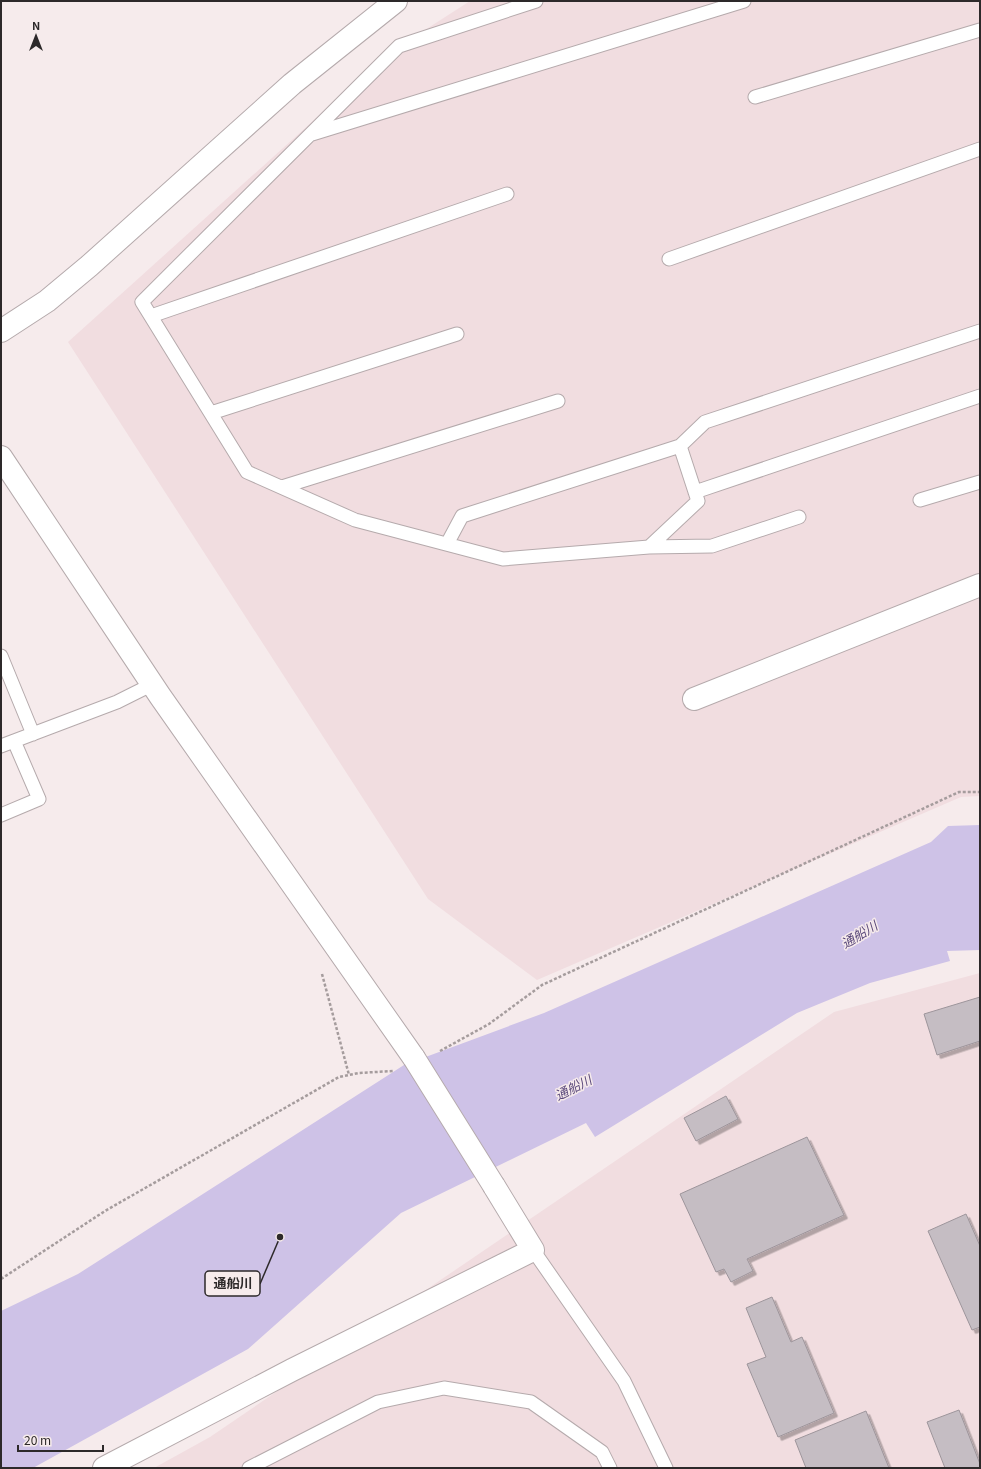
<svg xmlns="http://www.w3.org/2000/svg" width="981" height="1469" viewBox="0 0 981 1469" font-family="Georgia,'Noto Sans JP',serif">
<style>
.built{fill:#f1dde0}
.water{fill:#cec2e7}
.building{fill:#c5bdc3;stroke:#9d959b;filter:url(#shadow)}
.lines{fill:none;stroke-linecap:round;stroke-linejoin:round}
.lane-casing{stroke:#b5aaac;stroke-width:15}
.street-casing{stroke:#b5aaac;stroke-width:24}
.secondary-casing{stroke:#b5aaac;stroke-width:24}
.path{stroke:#a59c9d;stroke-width:2.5;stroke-dasharray:3 2;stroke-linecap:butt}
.lane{stroke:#fff;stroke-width:13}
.street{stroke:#fff;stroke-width:22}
.secondary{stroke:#fff;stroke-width:22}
.street-bridge-casing{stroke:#b5aaac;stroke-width:24;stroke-linecap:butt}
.street-bridge{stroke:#fff;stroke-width:22}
.labels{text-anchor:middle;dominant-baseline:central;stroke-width:3;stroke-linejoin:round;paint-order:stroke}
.water-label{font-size:13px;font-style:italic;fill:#5b497b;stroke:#f6ebec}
.leader{fill:none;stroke:#2d292a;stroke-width:1.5}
.callout-dot{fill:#2d292a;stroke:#f6ebec;stroke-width:1.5}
.callout{fill:#f6ebec;stroke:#2d292a;stroke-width:1.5}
.callout-label{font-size:13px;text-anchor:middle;font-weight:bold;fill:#2d292a}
</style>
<defs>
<filter id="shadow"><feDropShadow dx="3.5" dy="3.5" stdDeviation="0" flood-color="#0004"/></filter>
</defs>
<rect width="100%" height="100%" fill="#f6ebec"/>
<!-- built -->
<path class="built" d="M470 1H980V796L961 797 537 980 428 899 68 342 386 55Z
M980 973V1468H154L210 1437 834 1012Z"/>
<!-- water -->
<path class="water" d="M980 825V950L947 951 950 961 870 983 797 1013 595 1137 586 1123 401 1213 248 1349 33 1468H1V1311L78 1274 404 1065 544 1013 931 842 948 826Z"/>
<!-- building -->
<path class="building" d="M980 997V1041L937 1055 924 1014Z
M726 1096 738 1119 696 1141 684 1118Z
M807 1137 844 1215 747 1259 753 1271 731 1282 724 1269 716 1272 680 1194Z
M966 1214 980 1246V1327L972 1330 928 1231Z
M772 1297 791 1342 802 1337 834 1413 778 1437 747 1364 766 1357 746 1308Z
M959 1410 980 1464V1468H945L927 1422Z
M866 1411 889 1468H806L795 1440Z"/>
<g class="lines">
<defs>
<path id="lane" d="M536 1 399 46 142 302 247 472 355 520 503 559 649 547 698 501 680 446 705 422 980 331
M755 97 980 30
M312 134 744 1
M669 259 980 149
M151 316 507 194
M211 413 457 334
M282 487 558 401
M695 492 980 396
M920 500 980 482
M447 544 462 516 680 446
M649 547 712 546 799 517
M1 656 33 734
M1 746 14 741
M1 815 39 799 14 741 117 702 153 684
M533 1250 624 1381 666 1468
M249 1468 378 1402 444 1388 531 1402 602 1452 610 1468"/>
<path id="street" d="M1 457 160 696 414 1058
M694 699 980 585
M104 1468 292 1370 533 1250 494 1186"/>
<path id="secondary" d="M1 331 47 301 89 266 292 84 396 1"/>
</defs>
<!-- lane casing -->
<use href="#lane" class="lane-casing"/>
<!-- street casing -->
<use href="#street" class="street-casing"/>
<!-- secondary casing -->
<use href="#secondary" class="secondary-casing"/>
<!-- path -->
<path class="path" d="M322 974 349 1075
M440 1051 489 1024 542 985 959 792H980
M1 1279 105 1211 339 1077 359 1073 393 1071"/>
<!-- lane -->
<use href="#lane" class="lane"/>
<!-- street -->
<use href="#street" class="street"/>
<!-- secondary -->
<use href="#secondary" class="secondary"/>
<defs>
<path id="street-bridge" d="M414 1058 494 1186"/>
</defs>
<!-- street-bridge casing -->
<use href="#street-bridge" class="street-bridge-casing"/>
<!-- street-bridge -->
<use href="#street-bridge" class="street-bridge"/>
</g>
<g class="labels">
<!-- water labels -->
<g class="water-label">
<text transform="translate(859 934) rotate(-31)">通船川</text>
<text transform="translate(573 1087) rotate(-27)">通船川</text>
</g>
</g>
<!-- callouts -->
<path class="leader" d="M280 1237L260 1284"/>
<circle class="callout-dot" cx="280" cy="1237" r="4"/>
<rect class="callout" x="205" y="1271" width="55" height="25" rx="4"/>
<g class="callout-label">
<text x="233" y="1288">通船川</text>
</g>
<!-- border -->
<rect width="981" height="1469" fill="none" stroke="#2d292a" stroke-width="4"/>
<!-- north arrow -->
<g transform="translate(36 36)" stroke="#f6ebec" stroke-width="3" paint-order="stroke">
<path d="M0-3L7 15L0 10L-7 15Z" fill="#2d292a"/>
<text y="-6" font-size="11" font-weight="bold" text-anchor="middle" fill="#2d292a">N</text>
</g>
<!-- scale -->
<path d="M18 1445v6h85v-6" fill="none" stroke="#2d292a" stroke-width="2"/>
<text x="24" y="1445" font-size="12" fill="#2d292a" stroke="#f6ebec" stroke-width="3" paint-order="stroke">20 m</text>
</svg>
